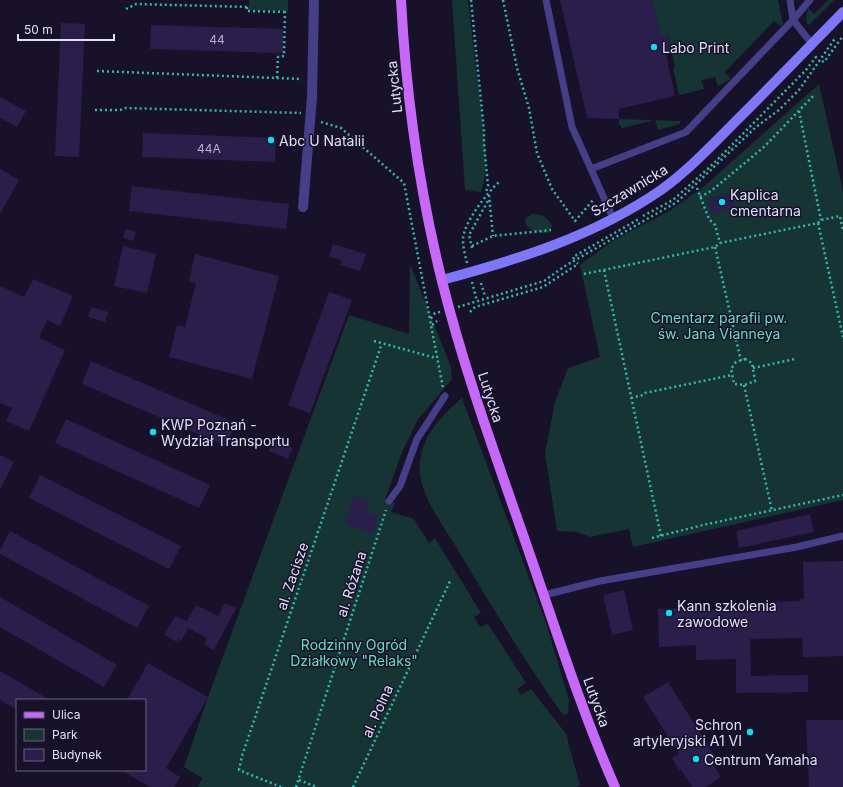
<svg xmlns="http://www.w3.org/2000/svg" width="843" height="787" viewBox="0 0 843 787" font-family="Inter,sans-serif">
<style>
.green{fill:#153433}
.building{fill:#291f4a}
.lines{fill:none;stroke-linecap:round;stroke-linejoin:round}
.path{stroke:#37b7b2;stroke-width:2.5;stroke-dasharray:2 3;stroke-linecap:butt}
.lane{stroke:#443f87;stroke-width:7}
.street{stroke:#443f87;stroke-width:10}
.secondary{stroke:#7e78f9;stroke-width:10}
.primary{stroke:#c669f8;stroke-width:10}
.poi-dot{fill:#12d9f4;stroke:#17122a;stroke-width:1.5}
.labels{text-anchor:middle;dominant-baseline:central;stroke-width:3;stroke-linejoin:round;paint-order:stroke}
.number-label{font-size:12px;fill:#b3aed0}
.poi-label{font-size:14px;fill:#e1ddfd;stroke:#17122a;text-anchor:start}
.street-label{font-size:14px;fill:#e1ddfd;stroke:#17122a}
.park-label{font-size:14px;fill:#6adcc2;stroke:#17122a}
</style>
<rect width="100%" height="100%" fill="#17122a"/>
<!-- green -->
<path class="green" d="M249 0H288V11L249 10Z
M452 0H468C472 34 476 67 480 101 483 130 491 164 481 192L465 190Z
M652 0H778L783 24 781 26 774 21 725 72 731 79 718 86 715 77 701 80 704 89 679 95 673 68 675 67 668 35 661 37Z
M828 0H834L809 25 807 24 806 18 808 8 814 14Z
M819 84 843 191V500L633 547 629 529 590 537 577 532 557 531 545 453 555 402 568 368 600 357 580 265 614 240 669 211 701 189Z
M619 119 678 121H680V124L658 130 655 120 622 128 619 124Z
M532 214C542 214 547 217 552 225L549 233C539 234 533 232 526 225L525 219Z
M410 264 451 367 452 379 417 421 401 455 385 500 395 503 391 512 414 519 429 543 435 538 481 613 474 617 480 627 488 624 526 683 517 689 521 695 531 689 567 735 568 742 580 785 576 787H198L202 778 184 767 208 697 349 315 409 334Z
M462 398 547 626 569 700 568 714 563 715C525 661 490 604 456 547 444 527 422 497 420 474 417 440 439 418 462 398Z"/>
<!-- building -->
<path class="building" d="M560 0H652L661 37 668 35 672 53 666 54 675 96 619 109V119L587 118Z
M61 23 85 24 79 157 55 156Z
M151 25 283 29V53L150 49Z
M0 97 26 111 17 127 0 118Z
M143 133 276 138 275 162 142 157Z
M0 169 19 180 0 214Z
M132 186 289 204 286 229 129 211Z
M732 192 735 207 711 214 708 198Z
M126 229 136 232 133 241 123 238Z
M333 244 366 254 360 271 340 265 342 260 329 257Z
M123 246 156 254 147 293 114 286Z
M195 254 279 276 252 379 169 357 177 325 185 327 196 283 189 281Z
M33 279 73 296 60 326 47 320 39 338 65 350 29 431 6 421 12 408 0 403V286L24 297Z
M329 292 352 300 310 413 288 405Z
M91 307 108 312 105 322 88 317Z
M91 361 236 423 226 446 82 384Z
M66 419 210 485 199 508 55 443Z
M274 440 293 448 288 459 269 451Z
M0 455 14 462 0 490Z
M40 475 181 546 169 569 29 498Z
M354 496 370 501 366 512 378 515 372 533 345 524Z
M810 514 814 532 739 548 736 531Z
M10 531 149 606 137 628 0 554V550Z
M843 561V656L803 657 802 638 750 639 751 676 808 675V692L736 693V659L696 660V645L659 647 658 609 685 608 686 611 728 609V603L801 601V599H804L803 562Z
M624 590 633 630 612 635 603 595Z
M0 597 117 665 104 687 0 627Z
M225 603 236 608 214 650 204 645 207 638 188 628 181 641 178 639 177 642 164 635 175 616 187 621 196 605 218 616Z
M148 663 208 697 166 768 180 777 174 787H150L121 770H145V700H127Z
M0 671 50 700H17V710L0 700Z
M668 682 719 763 714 766 721 777 706 787H692L681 769 679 770 672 758 679 754 643 697Z
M806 720H843V787H809Z"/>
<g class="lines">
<!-- path -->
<path class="path" d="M471 0 484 131V144L488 186 486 192
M503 0 517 68 529 108 537 153 552 189 575 221 594 199
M247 7V11L286 12
M126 9 136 4 249 7
M822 61 824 62 843 36
M97 71 302 79
M277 78 278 57 284 56 285 11
M95 110H120L126 108 301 113
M799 111 821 220
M321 122 341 128 404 183 430 319
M697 188 709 219 715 225 720 243
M489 195 493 236
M700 197 711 191 764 147 815 94
M643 216 673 200 713 164 806 70 816 57 818 59
M818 223 843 337
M472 246 493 236 551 230
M715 247 741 361
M472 248 469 235 489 199
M574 259 573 257 639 219
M467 263C465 255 463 247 463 239 464 222 487 193 499 182
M604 270 661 536
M584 274 715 247 720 243 818 223 821 220 840 216 843 232
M472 282 477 301
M481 283 485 296
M458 307 544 281 565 266 677 202 756 127 779 110 799 90 836 37
M440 312 435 313 430 320 443 388
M470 312 475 307 543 287 578 264 577 263
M432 325 437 321
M374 341 432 357H438
M745 359 752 363 755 381 744 385 734 384 731 369 736 362Z
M753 368 795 359
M744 385 772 511
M631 398 643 395 645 393 732 375
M652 538 703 525 843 495
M299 780 317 787
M281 787 239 770 242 756 381 346
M296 787 386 510
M353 787 451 579"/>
<!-- lane -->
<path class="lane" d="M546 0 572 127 613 218
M790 0 793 20 812 44
M591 169 686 132 793 20 810 0
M389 501 400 486 417 439 445 396
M544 595 600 581 797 547 843 536"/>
<!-- street -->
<path class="street" d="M303 207 312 97 314 0"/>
<!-- secondary -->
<path class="secondary" d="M442 280C520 259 594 236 661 190 690 169 714 143 739 118 774 83 808 48 843 12"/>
<!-- primary -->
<path class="primary" d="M401 0C406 95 419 189 442 281 465 374 499 465 530 555 557 633 582 712 615 787"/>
</g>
<!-- markers -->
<g class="poi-dot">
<circle cx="654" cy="47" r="4"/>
<circle cx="271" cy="140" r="4"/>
<circle cx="722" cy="202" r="4"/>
<circle cx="153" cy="432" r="4"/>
<circle cx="669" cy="613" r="4"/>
<circle cx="750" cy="732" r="4"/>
<circle cx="696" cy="759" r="4"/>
</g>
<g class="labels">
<!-- number labels -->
<g class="number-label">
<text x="217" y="39">44</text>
<text x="209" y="148">44A</text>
</g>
<!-- poi labels -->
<g class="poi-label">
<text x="662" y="47">Labo Print</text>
<text x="279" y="140">Abc U Natalii</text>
<text x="730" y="194">Kaplica<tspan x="730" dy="16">cmentarna</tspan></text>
<text x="161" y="424">KWP Poznań -<tspan x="161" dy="16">Wydział Transportu</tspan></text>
<text x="677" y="605">Kann szkolenia<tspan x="677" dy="16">zawodowe</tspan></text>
<text x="742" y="724" text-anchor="end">Schron<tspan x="742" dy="16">artyleryjski A1 VI</tspan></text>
<text x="704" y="759">Centrum Yamaha</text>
</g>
<!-- street labels -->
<g class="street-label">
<text transform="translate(394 87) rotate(-96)">Lutycka</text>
<text transform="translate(629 190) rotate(-31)">Szczawnicka</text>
<text transform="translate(491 397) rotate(72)">Lutycka</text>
<text transform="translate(292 576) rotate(-71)">al. Zacisze</text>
<text transform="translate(351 584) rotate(-72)">al. Różana</text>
<text transform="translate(597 702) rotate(70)">Lutycka</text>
<text transform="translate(377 711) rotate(-66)">al. Polna</text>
</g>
<!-- park labels -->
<g class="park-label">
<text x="719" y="317">Cmentarz parafii pw.<tspan x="719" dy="16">św. Jana Vianneya</tspan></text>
<text x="354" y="644">Rodzinny Ogród<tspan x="354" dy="16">Działkowy "Relaks"</tspan></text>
</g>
</g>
<!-- legend -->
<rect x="16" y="699" width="130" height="72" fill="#17122a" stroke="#68637e"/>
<rect x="24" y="712" width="20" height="6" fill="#c669f8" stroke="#68637e"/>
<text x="52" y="719" font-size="12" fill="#e1ddfd">Ulica</text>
<rect x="24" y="729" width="20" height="12" fill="#153433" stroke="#68637e"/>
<text x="52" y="739" font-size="12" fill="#e1ddfd">Park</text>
<rect x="24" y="749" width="20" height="12" fill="#291f4a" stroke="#68637e"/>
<text x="52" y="759" font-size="12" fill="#e1ddfd">Budynek</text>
<!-- scale -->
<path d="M18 34v6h96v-6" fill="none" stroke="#e1ddfd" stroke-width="2"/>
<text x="24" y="34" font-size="12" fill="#e1ddfd" stroke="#17122a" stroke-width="3" paint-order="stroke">50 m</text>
</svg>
